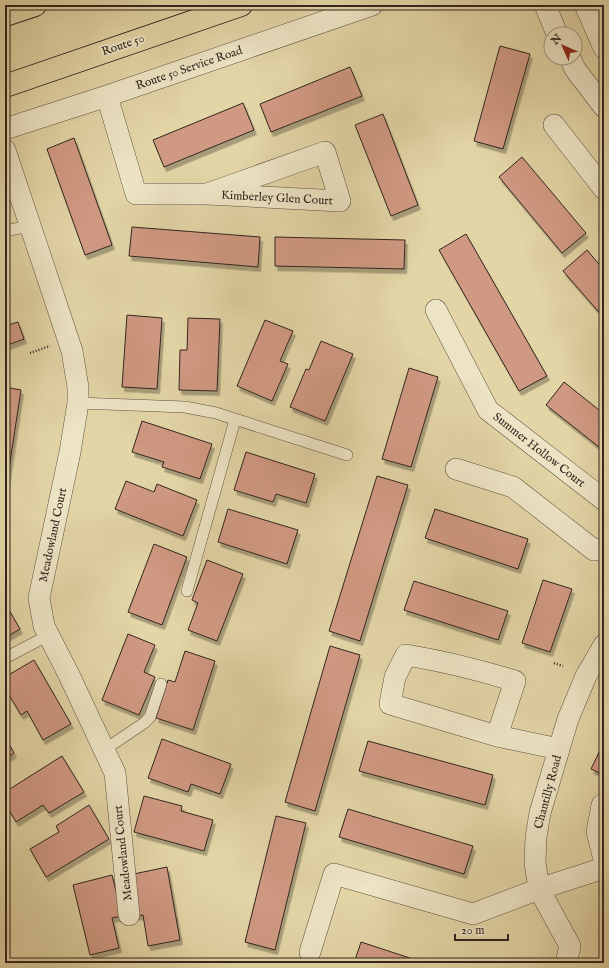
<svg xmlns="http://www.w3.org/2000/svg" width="609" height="968" viewBox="0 0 609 968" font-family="'IM FELL English',serif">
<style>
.building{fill:#d09982;stroke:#30251e;filter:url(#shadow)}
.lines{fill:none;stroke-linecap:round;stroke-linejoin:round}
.lane-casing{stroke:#5d5140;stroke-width:12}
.street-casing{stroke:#5d5140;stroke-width:22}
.highway-casing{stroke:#30251e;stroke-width:24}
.path{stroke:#30251e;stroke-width:2.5;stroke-dasharray:1 2;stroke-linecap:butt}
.lane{stroke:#ede4c5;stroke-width:11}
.street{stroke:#ede4c5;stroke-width:21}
.highway{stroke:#e3d5a6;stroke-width:22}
.labels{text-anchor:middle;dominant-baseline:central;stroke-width:4;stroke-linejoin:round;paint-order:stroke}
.street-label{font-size:12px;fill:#30251e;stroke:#ede4c5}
</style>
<defs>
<filter id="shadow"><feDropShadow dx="2.5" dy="4.5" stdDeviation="0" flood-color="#0004"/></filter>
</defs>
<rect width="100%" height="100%" fill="#e3d5a6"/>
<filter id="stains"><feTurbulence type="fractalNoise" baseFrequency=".005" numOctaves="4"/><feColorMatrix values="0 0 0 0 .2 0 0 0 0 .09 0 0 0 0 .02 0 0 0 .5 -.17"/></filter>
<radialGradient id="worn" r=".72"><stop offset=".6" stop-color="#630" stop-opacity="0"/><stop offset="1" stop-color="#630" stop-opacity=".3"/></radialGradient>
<!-- building -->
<path class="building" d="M500 46 530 54 503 149 474 141Z
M350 67 362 96 271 132 260 104Z
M243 103 254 130 164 167 153 140Z
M383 114 418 205 391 216 355 125Z
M74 138 112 245 85 255 47 149Z
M522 157 586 233 562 253 499 177Z
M132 227 260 237 258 267 129 256Z
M466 234 547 376 519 391 439 250Z
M275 237 405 240 404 269 275 266Z
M587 250 604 270V318L563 271Z
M127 315 162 318 157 389 122 387Z
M188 318 220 319 217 391 179 390 180 350H187Z
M265 320 293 331 280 361 288 364 272 401 237 386Z
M18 322 24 339 5 346V326Z
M321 341 353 354 325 421 290 407 306 369 309 370Z
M409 368 438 377 411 467 382 459Z
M564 382 604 414V451L546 405Z
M5 387 21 390 5 495Z
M142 421 212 444 200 479 162 467 164 462 132 452Z
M246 452 315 474 306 503 276 494 273 502 234 490Z
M377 476 408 485 360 641 329 631Z
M126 481 154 492 157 484 197 500 183 536 115 509Z
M228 509 298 530 287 564 218 542Z
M435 509 528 539 518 569 425 538Z
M154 544 187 557 162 625 128 612Z
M207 560 243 574 217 641 188 630 198 603 192 600Z
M543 580 572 589 550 652 522 643Z
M414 581 508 611 498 640 404 610Z
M5 603 20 629 5 638Z
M128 634 155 645 144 672 155 677 139 715 102 700Z
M330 646 360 655 315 811 285 802Z
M185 651 215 661 193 730 156 718 168 680 175 682Z
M34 660 71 724 43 740 27 711 21 715 5 688V677Z
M5 737 14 753 5 759Z
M162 739 231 764 220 794 191 784 188 792 148 778Z
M368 741 493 775 485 805 359 771Z
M604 742V775L591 769Z
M62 756 84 792 49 813 43 805 16 822 5 803V792Z
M144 796 182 806 181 811 213 820 204 851 134 832Z
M89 805 109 839 46 877 30 849 59 832 56 826Z
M348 809 473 846 464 874 339 837Z
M276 816 306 823 275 950 245 942Z
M167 867 180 940 148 946 143 915 136 916 129 875Z
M112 875 122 916 112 918 119 948 90 955 73 885Z
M361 942 425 963H354Z"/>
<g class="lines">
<defs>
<path id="lane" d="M5 231 30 226
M78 403 185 407 216 413 347 455
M187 591 235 420
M5 658 49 635
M104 750 144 723 150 717 161 684"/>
<path id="street" d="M545 5 557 34
M585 5 604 48
M570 58 575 69 604 107
M107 96 136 194H207L340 201 325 152 207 194
M554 125 604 189
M5 129 107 96 372 5
M5 150 72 351 78 387V403L70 452 39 598 44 626 69 675 115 773 129 915
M436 310 488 410 604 500
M456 469 513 487 594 550 604 548
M406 655C443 661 479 670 515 681L497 736 390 704 395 677Z
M497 736 559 749
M602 805 597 832 604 859
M310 952 334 874 473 914 539 889 604 868
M566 963 570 946 539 889 535 863 536 837 540 813 568 719 586 676 604 645"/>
<path id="highway" d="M5 15 35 5
M5 86 241 5"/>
</defs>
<!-- lane casing -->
<use href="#lane" class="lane-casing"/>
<!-- street casing -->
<use href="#street" class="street-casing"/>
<!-- highway casing -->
<use href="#highway" class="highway-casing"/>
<!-- path -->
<path class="path" d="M30 353 50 346
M554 663 563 666"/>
<!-- lane -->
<use href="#lane" class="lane"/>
<!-- street -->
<use href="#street" class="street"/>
<!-- highway -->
<use href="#highway" class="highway"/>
</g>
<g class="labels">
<!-- street labels -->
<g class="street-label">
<text transform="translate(123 45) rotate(-19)">Route 50</text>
<text transform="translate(189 68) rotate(-19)">Route 50 Service Road</text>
<text transform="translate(277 198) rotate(3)">Kimberley Glen Court</text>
<text transform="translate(539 450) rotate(38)">Summer Hollow Court</text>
<text transform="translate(53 535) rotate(-78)">Meadowland Court</text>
<text transform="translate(548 792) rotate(-75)">Chantilly Road</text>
<text transform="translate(123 853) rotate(-96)">Meadowland Court</text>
</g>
</g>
<!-- margin -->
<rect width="609" height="968" fill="none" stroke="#e3d5a6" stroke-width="20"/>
<rect x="6" y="6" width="597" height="956" fill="none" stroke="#30251e" stroke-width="2"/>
<rect x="10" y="10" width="589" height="948" fill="none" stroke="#30251e"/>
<!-- north arrow -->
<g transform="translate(563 46) rotate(315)"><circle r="19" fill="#ede4c5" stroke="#a19882"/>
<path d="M0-3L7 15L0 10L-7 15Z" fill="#8f2418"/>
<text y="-6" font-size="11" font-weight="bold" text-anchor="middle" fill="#30251e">N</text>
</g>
<!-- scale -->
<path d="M455 934v6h53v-6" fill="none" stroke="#30251e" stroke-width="2"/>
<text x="461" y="934" font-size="12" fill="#30251e" stroke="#ede4c5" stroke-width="3" paint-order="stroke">20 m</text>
<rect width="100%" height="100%" filter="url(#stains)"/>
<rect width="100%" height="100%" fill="url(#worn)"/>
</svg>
